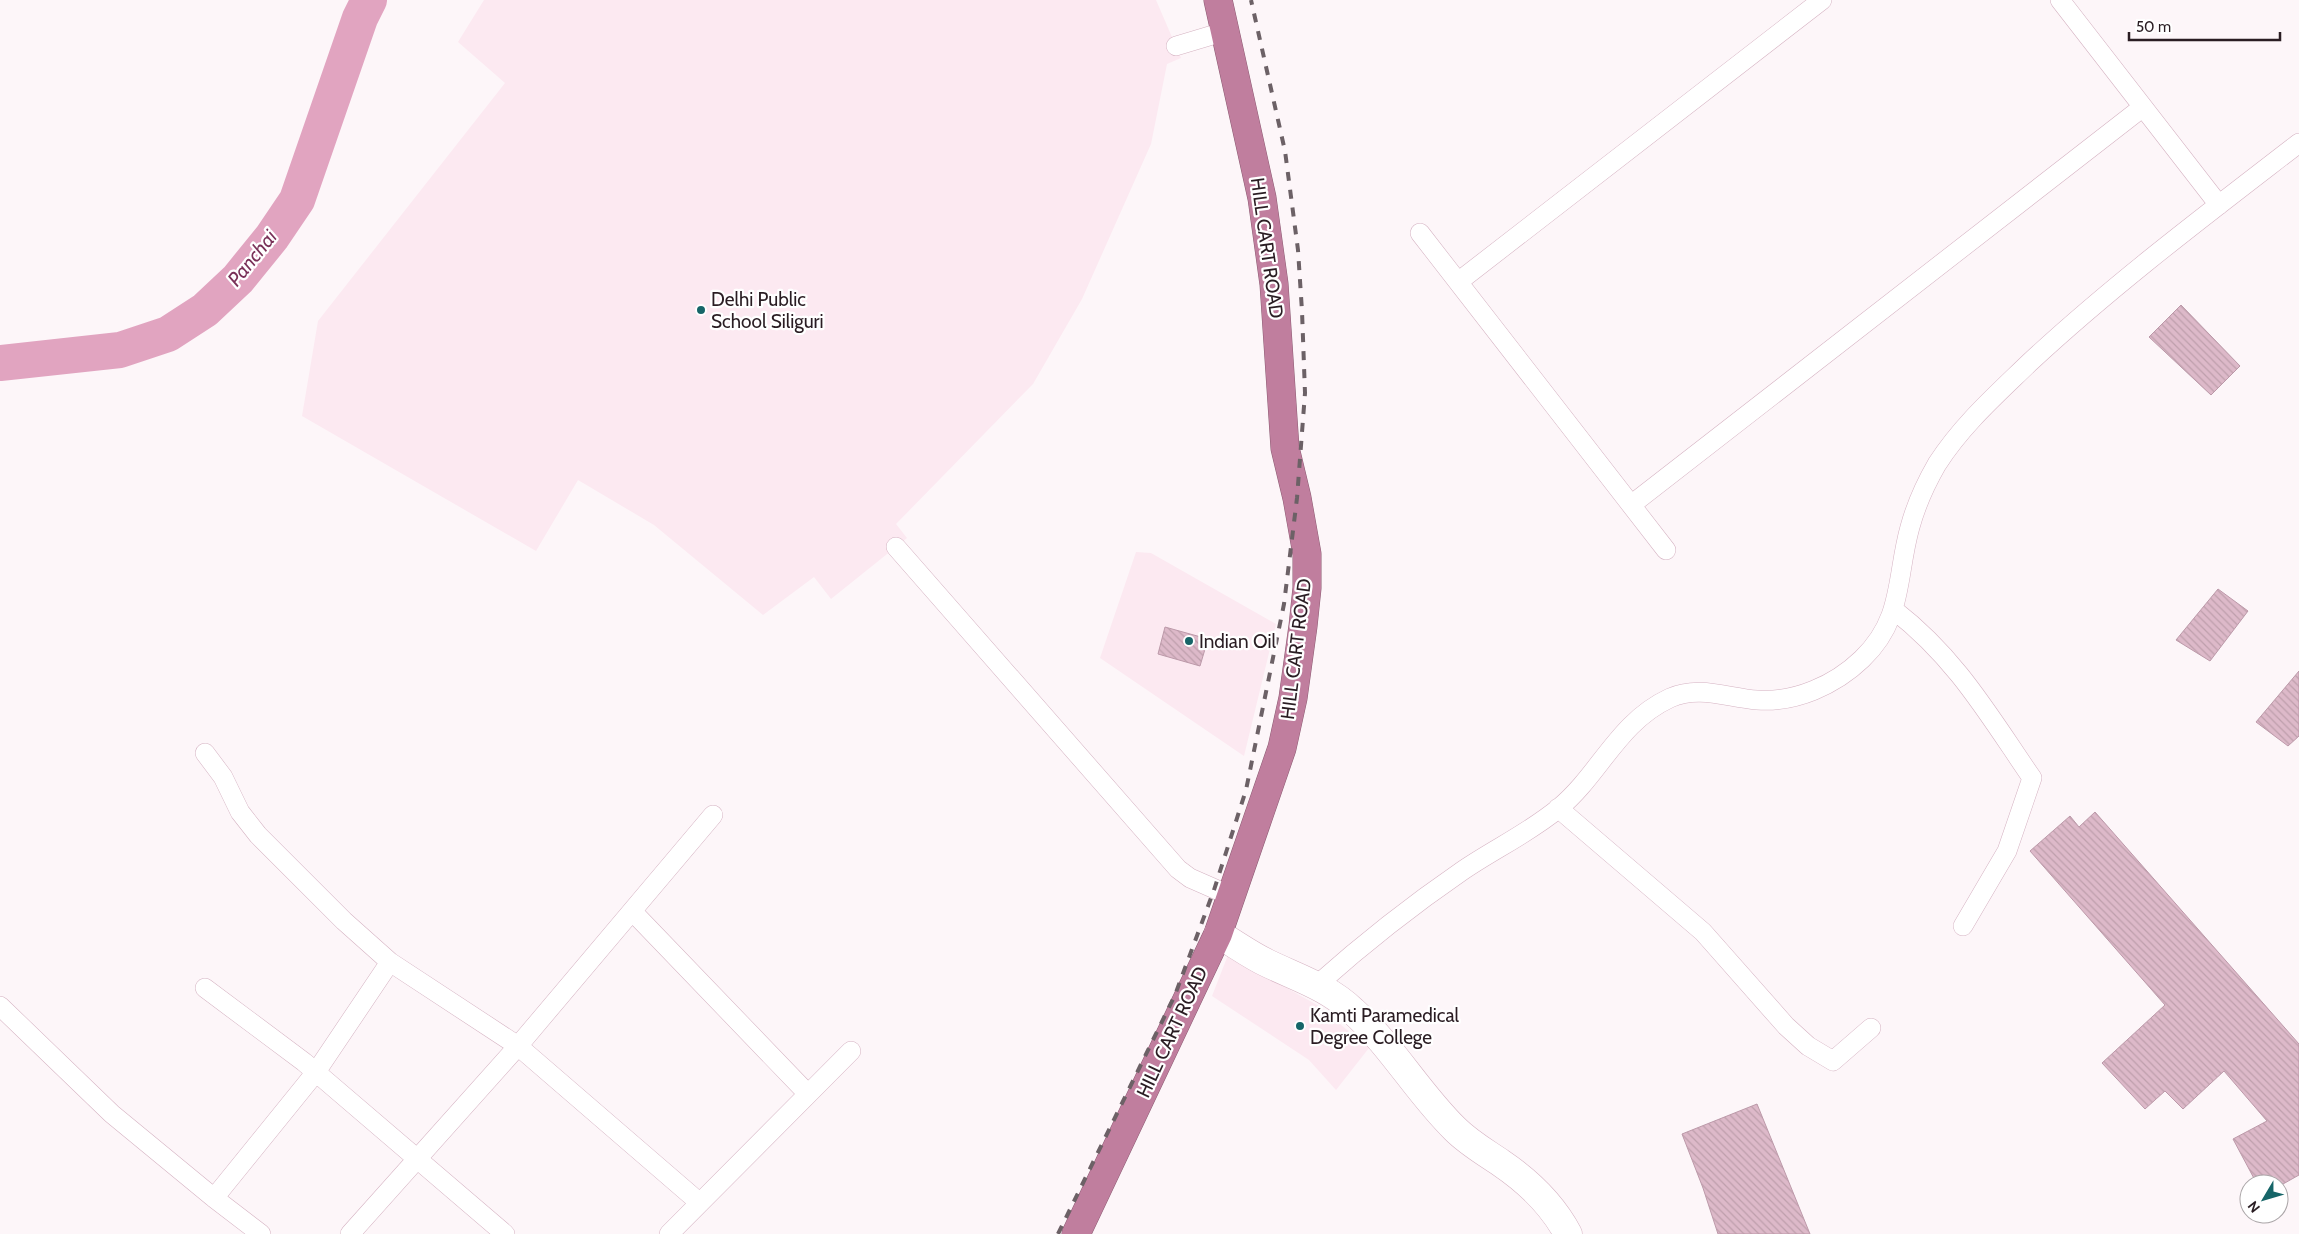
<svg xmlns="http://www.w3.org/2000/svg" width="2299" height="1234" viewBox="0 0 2299 1234" font-family="Cabin,sans-serif">
<style>
.built{fill:#fce9f1}
.lines{fill:none;stroke-linecap:round;stroke-linejoin:round}
.river{stroke:#e1a4c0;stroke-width:36}
.building{fill:url(#building-back-hatch);stroke:#bc99a9}
.street-casing{stroke:#d5b2c2;stroke-width:20}
.secondary-casing{stroke:#d5b2c2;stroke-width:29}
.highway-casing{stroke:#8c5c73;stroke-width:29}
.street{stroke:#fff;stroke-width:19}
.secondary{stroke:#fff;stroke-width:28}
.highway{stroke:#c07e9e;stroke-width:28}
.rail{stroke:#6c6166;stroke-width:4;stroke-dasharray:9 9;stroke-linecap:butt}
.poi-dot{fill:#166568;stroke:#fff;stroke-width:2}
.labels{text-anchor:middle;dominant-baseline:central;stroke-width:4.5;stroke-linejoin:round;paint-order:stroke}
.street-label{font-size:19px;fill:#2a1d23;stroke:#fff}
.poi-label{font-size:19px;fill:#2a1d23;stroke:#fff;text-anchor:start}
.water-label{font-size:20px;font-style:italic;fill:#793158;stroke:#fff}
</style>
<defs>
<pattern id="building-back-hatch" width="6" height="6" patternUnits="userSpaceOnUse" patternTransform="scale(1.25)"><rect width="6" height="6" fill="#ddb9c9"/><path d="M-1 5l2 2M0 0l6 6M5-1l2 2" fill="none" stroke="#be9fac"/></pattern>
</defs>
<rect width="100%" height="100%" fill="#fdf6f9"/>
<!-- built -->
<path class="built" d="M484 0H1156L1181 58 1167 64 1151 144 1082 299 1033 384 896 524 907 538 831 599 814 577 763 615 654 525 578 480 536 551 302 416 318 321 505 83 458 42Z
M1136 552 1151 553 1276 624 1244 756 1100 658Z
M1228 955 1317 1005 1369 1048 1336 1090 1309 1060 1212 996Z"/>
<g class="lines">
<!-- river -->
<path class="river" d="M0 363 120 350 168 334 205 310 238 279 272 237 297 200 360 18 369 0"/>
</g>
<!-- building -->
<path class="building" d="M2181 305 2240 366 2211 395 2149 337Z
M2218 589 2248 611 2210 661 2176 640Z
M1165 627 1208 639 1200 666 1158 654Z
M2299 671V736L2288 746 2256 722Z
M2095 812 2299 1044V1175L2283 1184H2257L2233 1139 2267 1121 2224 1071 2183 1109 2165 1091 2145 1109 2102 1063 2165 1005 2030 851 2070 816 2079 827Z
M1757 1104 1810 1234H1718L1703 1188 1682 1134Z"/>
<g class="lines">
<defs>
<path id="street" d="M2060 0 2219 205
M1176 46 1226 31
M1420 233 1666 550
M1458 282 1822 0
M1631 505 2143 107
M896 547 1178 869 1190 878 1231 896
M1894 610C1956 658 1988 714 2032 778L2007 851 1963 926
M205 753 223 777 240 812 258 835 344 921 390 962 518 1046 700 1203
M1558 808 1703 932 1786 1026 1808 1046 1833 1061 1871 1028
M632 911 808 1094
M1317 985C1363 944 1411 906 1462 871 1494 849 1529 833 1559 808 1600 774 1618 722 1670 698 1699 685 1728 698 1757 700 1795 703 1835 685 1862 659 1904 619 1896 576 1910 527 1916 505 1926 483 1937 464 1962 425 1996 395 2029 363 2114 284 2207 214 2299 143
M205 988 304 1062 505 1234
M0 1006 112 1114 214 1198 261 1234
M214 1198 316 1072 390 962
M350 1234 518 1046 713 815
M669 1234 851 1051"/>
<path id="secondary" d="M1218 934C1234 943 1250 955 1267 963 1298 978 1328 987 1353 1011 1392 1046 1418 1093 1455 1129 1469 1143 1485 1152 1501 1163 1529 1182 1552 1204 1568 1234"/>
<path id="highway" d="M1076 1234 1218 934 1282 748 1293 698 1303 626 1307 588V554L1297 498 1285 448 1274 284 1262 198 1218 0"/>
</defs>
<!-- street casing -->
<use href="#street" class="street-casing"/>
<!-- secondary casing -->
<use href="#secondary" class="secondary-casing"/>
<!-- highway casing -->
<use href="#highway" class="highway-casing"/>
<!-- street -->
<use href="#street" class="street"/>
<!-- secondary -->
<use href="#secondary" class="secondary"/>
<!-- highway -->
<use href="#highway" class="highway"/>
<!-- rail -->
<path class="rail" d="M1058 1234 1175 995 1214 890 1246 790 1284 604 1297 498 1305 393 1302 311 1298 250 1285 151 1251 0"/>
</g>
<!-- markers -->
<g class="poi-dot">
<circle cx="701" cy="310" r="5"/>
<circle cx="1189" cy="641" r="5"/>
<circle cx="1300" cy="1026" r="5"/>
</g>
<g class="labels">
<!-- street labels -->
<g class="street-label">
<text transform="translate(1267 248) rotate(82)">HILL CART ROAD</text>
<text transform="translate(1296 649) rotate(-83)">HILL CART ROAD</text>
<text transform="translate(1172 1032) rotate(-65)">HILL CART ROAD</text>
</g>
<!-- poi labels -->
<g class="poi-label">
<text x="711" y="299">Delhi Public<tspan x="711" dy="22">School Siliguri</tspan></text>
<text x="1199" y="641">Indian Oil</text>
<text x="1310" y="1015">Kamti Paramedical<tspan x="1310" dy="22">Degree College</tspan></text>
</g>
<!-- water labels -->
<g class="water-label">
<text transform="translate(252 258) rotate(-51)">Panchai</text>
</g>
</g>
<!-- north arrow -->
<g transform="translate(2264 1199) rotate(232)"><circle r="24" fill="#ffffff" stroke="#aaa5a7"/>
<path d="M0-4L9 19L0 12L-9 19Z" fill="#166568"/>
<text y="-8" font-size="14" font-weight="bold" text-anchor="middle" fill="#2a1d23">N</text>
</g>
<!-- scale -->
<path d="M2129 32v8h151v-8" fill="none" stroke="#2a1d23" stroke-width="2.5"/>
<text x="2136" y="32" font-size="15" fill="#2a1d23" stroke="#ffffff" stroke-width="4" paint-order="stroke">50 m</text>
</svg>
